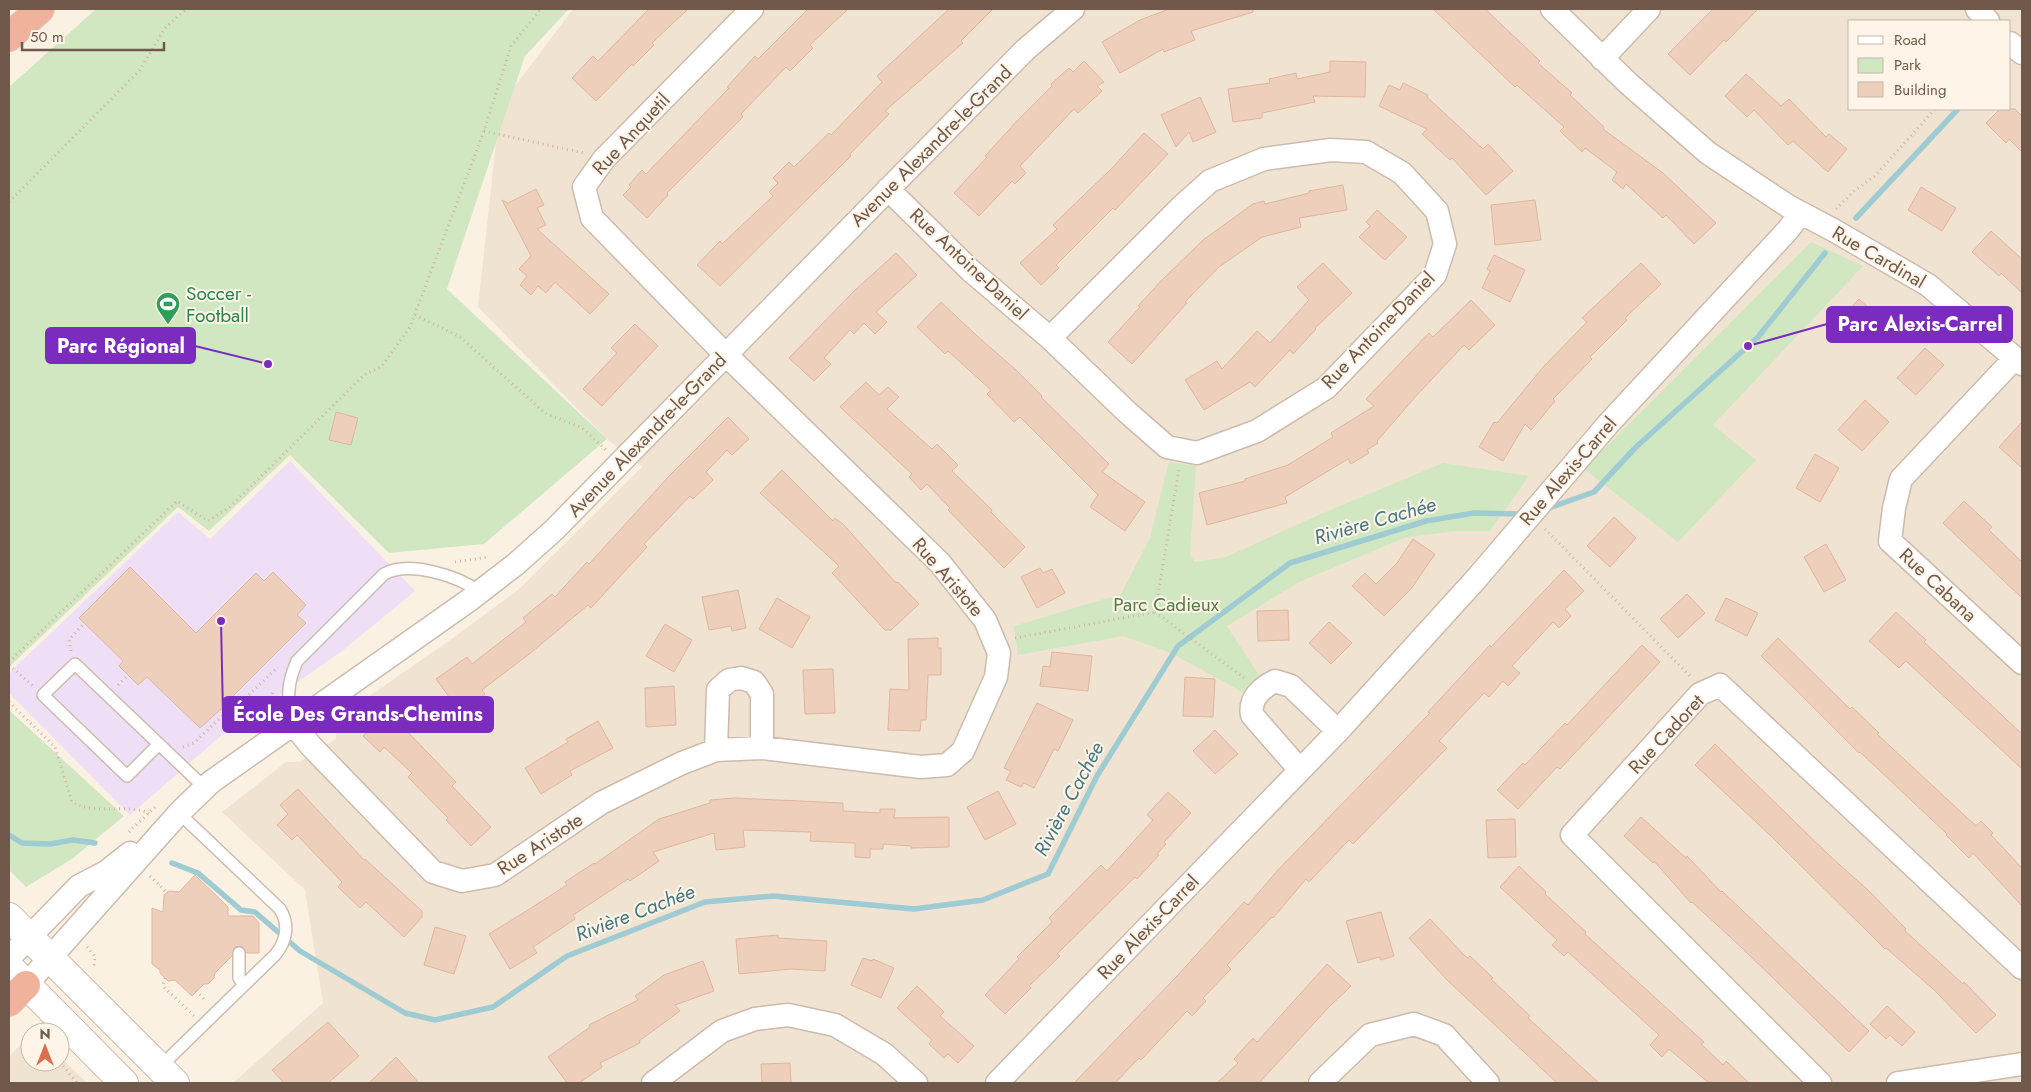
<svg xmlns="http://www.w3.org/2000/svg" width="2031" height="1092" viewBox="0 0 2031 1092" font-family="Jost,sans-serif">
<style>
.residential{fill:#f1e3d1;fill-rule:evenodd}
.education{fill:#eedff6}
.green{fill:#d1e7c2}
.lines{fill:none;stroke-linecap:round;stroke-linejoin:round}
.stream{stroke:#9fcbd3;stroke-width:5.5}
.building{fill:#eecfbb;stroke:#e0b69d}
.service-casing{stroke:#cdbbad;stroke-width:14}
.minor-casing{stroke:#cdbbad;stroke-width:25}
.tertiary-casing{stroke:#cdbbad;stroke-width:30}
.motorway-casing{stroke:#d7d0cc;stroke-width:30}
.path{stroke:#d2b39f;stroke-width:3;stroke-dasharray:1 4;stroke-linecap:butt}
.service{stroke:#fff;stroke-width:11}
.minor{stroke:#fff;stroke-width:22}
.tertiary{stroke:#fff;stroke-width:28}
.motorway{stroke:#f1b29c;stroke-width:28}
.labels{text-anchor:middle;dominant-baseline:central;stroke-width:4;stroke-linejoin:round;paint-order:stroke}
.street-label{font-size:19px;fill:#70584a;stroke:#fef5e8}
.leisure-label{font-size:19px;fill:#27864d;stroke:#fef5e8;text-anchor:start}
.park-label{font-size:19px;fill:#557b46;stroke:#fef5e8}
.water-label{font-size:20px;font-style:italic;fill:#467982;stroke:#fef5e8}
.leader{fill:none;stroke:#7b2cbf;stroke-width:2}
.callout-dot{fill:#7b2cbf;stroke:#fef5e8;stroke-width:2}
.callout{fill:#7b2cbf;stroke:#7b2cbf;stroke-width:2}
.callout-label{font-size:20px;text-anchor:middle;font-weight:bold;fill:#fff}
</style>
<rect width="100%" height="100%" fill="#faf1e2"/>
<!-- residential -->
<path class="residential" d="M573 9H2022V1083H233L323 1003 305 890 222 812 286 762H299L336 739V719L453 638 519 589 642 467 607 439 478 307 500 106ZM1850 21H2010V109H1850Z
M30 1034V1062H60V1057L87 1083H9V1057Z"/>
<!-- education -->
<path class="education" d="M290 461 415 591 342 651 223 734 130 815 9 693V673L178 512 210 539Z"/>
<!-- green -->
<path class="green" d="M96 9H569L525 56 447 289 607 439 484 544 389 553 290 455 209 531 178 507 9 667V87Z
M1811 242 1863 266 1713 425 1756 460 1678 542 1584 469Z
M1169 462 1196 466 1190 553 1194 562 1226 557 1321 514 1443 463 1529 476 1490 531H1454L1404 538 1299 582 1227 626 1263 681 1253 698 1171 653 1123 636 1018 655 1014 626 1121 594 1150 538Z
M9 710 124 816 72 859 26 887 9 870Z"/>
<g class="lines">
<!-- stream -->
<path class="stream" d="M1856 218 1958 109
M1546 509 1594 492 1636 447 1758 337 1825 253
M9 835 22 843 50 844 73 840 95 843
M172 863 198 873 241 910 255 912 300 951 405 1013 435 1020 493 1007 567 956 705 902 773 896 914 909 983 900 1048 874 1097 776 1178 646 1290 563 1426 521 1474 513 1522 514"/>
</g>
<!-- building -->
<path class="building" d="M649 9H688L652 43 654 45 633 66 632 64 596 101 572 78 593 56 598 61Z
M808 9H848L810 45 813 48 790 71 786 67 741 114 743 117 667 193 668 195 647 218 623 195 631 187 629 185 642 170 646 174 729 88 727 87 755 56 758 59Z
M949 9H993L961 41 963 43 885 111 889 114 850 154 851 156 720 286 697 265 720 241 722 244 773 196 769 192 778 183 773 178 789 162 794 167 829 133 831 135 882 82 877 76Z
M1169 9H1253V12L1191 31 1195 40 1164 52 1163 49 1120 73 1102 42 1140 20Z
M1433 9H1485L1540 61 1538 63 1572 93 1570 95 1604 127 1603 129 1663 173 1716 223 1694 244 1666 215 1663 218 1626 184 1623 189 1612 180 1617 172 1585 148 1582 152 1560 131 1564 127 1517 85 1515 87Z
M1713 9H1758L1726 42 1724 40 1690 75 1668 54Z
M1084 61 1104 82 1097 86 1102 91 1078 113 1074 109 1020 166 1026 173 1015 184 1012 181 979 216 954 193 987 157 985 156 1018 120 1052 86 1051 84 1069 68 1073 72Z
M1330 61 1366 62 1365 97 1313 96 1315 102 1262 113V118L1233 122 1228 89 1270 83 1269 79 1296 73 1297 79 1330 72Z
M1746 74 1781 106 1789 99 1826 137 1829 134 1847 149 1828 172 1793 141 1788 145 1754 110 1747 117 1725 96Z
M1403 83 1428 95 1427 97 1483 149 1488 144 1513 171 1486 195 1452 158 1450 160 1422 134 1427 129 1379 106 1389 85 1400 90Z
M1200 97 1216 132 1193 142 1189 132 1176 147 1161 115Z
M2000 109H2015L2022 116V152L2009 139 2006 143 1986 123Z
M1144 133 1168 154 1115 210 1113 208 1056 265 1059 268 1041 285 1020 263 1057 229 1053 225 1113 167Z
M1343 185 1347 210 1299 218 1301 227 1262 237 1219 267 1185 302 1187 303 1132 364 1108 342 1140 307 1138 306 1162 280 1203 240 1253 204 1264 201 1265 204 1309 193V191Z
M1921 187 1956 208 1942 231 1908 210Z
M536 189 544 205 537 208 546 225 537 229 609 294 590 314 555 282 546 293 538 286 531 295 520 285 527 276 519 269 531 256 502 200 508 203Z
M1535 200 1541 240 1495 245 1491 205Z
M1377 210 1407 237 1385 260 1359 237 1370 226 1366 222Z
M1991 231 2022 259V293L2001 273 1999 276 1972 252Z
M896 253 917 275 876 312 887 322 875 334 864 323 854 334 850 330 824 358 831 364 814 381 789 358 854 291Z
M1494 255 1525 270 1510 302 1482 288 1490 271 1487 269Z
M1323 263 1352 293 1315 328 1316 329 1293 354 1290 350 1255 387 1250 382 1204 410 1185 380 1217 361 1222 369 1257 331 1270 343 1309 300 1297 287Z
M1641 263 1661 284 1625 318 1627 320 1590 357 1592 359 1553 399 1555 401 1531 430 1525 424 1503 461 1479 447 1494 422 1497 423 1544 366 1587 322 1582 318Z
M1859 299 1883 321 1864 341 1841 318Z
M1471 300 1495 325 1469 350 1464 345 1417 395 1377 441 1378 443 1367 450 1369 453 1351 464 1348 459 1285 497 1287 503 1207 525 1199 493 1245 481V479L1288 465 1333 437 1331 433 1374 406 1366 399 1429 333 1433 337Z
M941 302 976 335 1016 370 1042 396 1041 397 1109 464 1102 472 1145 502 1125 531 1090 507 1098 495 1020 417 1014 422 987 394 991 390 948 351 945 354 917 327Z
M635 324 658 346 602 406 583 389 617 353 611 348Z
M1925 348 1944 365 1916 395 1897 378Z
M866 382 879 395 888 387 899 397 887 409 932 449 937 444 958 465 952 471 992 510 991 512 1025 547 1004 568 948 510 950 508 927 484 921 490 909 477 912 474 840 407Z
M1865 400 1889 422 1862 451 1838 430Z
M336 412 358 418 351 445 329 440Z
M728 417 749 439 732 455 727 450 706 472 713 480 693 499 690 496 644 544 647 547 591 608 588 605 533 651 482 690 485 694 460 712 436 679 467 657 472 664 526 622 523 618 552 594 555 597 587 562 589 564 670 475Z
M2022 422V468L1999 447Z
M1815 454 1839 468 1820 502 1796 488Z
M782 470 833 521 835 518 843 524 896 583 898 582 919 604 891 630H885L832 573 839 566 760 493Z
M1964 501 1992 527 1989 530 2022 562V598L1943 523Z
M1614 517 1636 538 1610 567 1587 546Z
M1413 539 1435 554 1411 589 1384 616 1352 586 1365 573 1376 584 1397 563Z
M1826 544 1846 580 1824 592 1804 557Z
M130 567 196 633 256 573 264 581 273 572 306 605 297 615 306 623 233 696V711L221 709 200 728 147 677 138 685 119 666 123 661 79 618Z
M1040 568 1043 573 1052 569 1065 593 1037 608 1021 577Z
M1564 570 1584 591 1565 609 1571 616 1559 628 1553 622 1512 666 1520 673 1508 686 1503 681 1489 697 1484 693 1439 741 1447 748 1353 844 1349 840 1309 882 1306 879 1273 918 1272 917 1227 965 1231 969 1203 998 1206 1001 1192 1016 1187 1011 1141 1060 1139 1058 1115 1083H1074L1178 975 1244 902 1248 905 1277 871 1430 713 1428 712 1490 645 1491 647Z
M738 590 746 628 732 631 731 626 709 630 702 597Z
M1687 594 1705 613 1678 638 1660 619Z
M777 598 810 617 792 648 759 629Z
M1726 598 1758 613 1747 636 1715 620Z
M1288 610 1289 640 1258 641 1257 611Z
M1896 612 1926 640 1924 642 2022 734V769L1906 661 1899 668 1869 641Z
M1329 622 1352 643 1331 664 1309 643Z
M665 624 692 640 674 672 646 656Z
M938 638V648H941V675H928L926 720H921L920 731 888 730 890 689 909 690 908 639Z
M1778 638 1850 709 1852 707 1879 733 1877 734 1976 826 1981 821 1993 833 1991 835 2022 868V906L1973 853 1969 858 1946 835 1947 834 1860 752 1859 753 1796 690 1761 656Z
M1642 645 1660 662 1560 769 1557 767 1518 809 1497 790 1523 763 1525 765 1565 723 1567 725Z
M1052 652 1092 656 1088 691 1040 686 1043 666 1050 667Z
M833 669 835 713 805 714 803 670Z
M1185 677 1215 679 1213 717 1183 716Z
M674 686 676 725 646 727 645 688Z
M1037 703 1073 720 1058 751 1054 749 1034 788 1024 783 1021 787 1006 780 1011 771 1004 768Z
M385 713 400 727 401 725 456 782 452 786 491 827 471 846 446 820 448 818 408 777 412 773 384 747 380 752 363 736Z
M598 721 613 748 570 771 572 775 541 794 525 768 568 742 566 739Z
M1215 730 1238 754 1215 774 1193 751Z
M1715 744 1831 857 1868 890 1906 929 1904 930 1963 984 1964 982 1996 1015 1976 1033 1933 989 1886 948 1885 949 1772 837 1695 765Z
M298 789 364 860 365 859 422 911V917L404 937 366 902 360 908 338 887 342 882 297 835 292 840 277 825 288 814 280 805Z
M998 791 1016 824 985 840 967 807Z
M1168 792 1191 813 1164 842 1166 844 1157 854 1159 855 1137 879 1135 877 1057 954 1060 956 1029 986 1031 988 1005 1014 985 995 1019 959 1017 957 1052 922 1049 918 1101 865 1107 871 1153 820 1147 815Z
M734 798 843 803V811L880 813V809H895L894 818 949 817V847L911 848V846L883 844V849H870V858L855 857V843L810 841 811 832 743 830 745 847 716 850 714 833 653 852 659 861 630 881 628 879 573 915 575 919 533 947 537 953 510 969 489 934 528 910 567 885 565 882 594 863 595 864 659 819 710 803V800Z
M1641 817 1686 858 1687 856 1721 892 1722 891 1869 1031 1849 1052 1742 948 1692 902 1691 903 1654 861 1653 863 1624 836Z
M1515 819 1516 857 1488 858 1486 820Z
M1519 866 1546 892 1545 894 1586 932 1585 934 1704 1042 1701 1044 1723 1065 1726 1061 1749 1083H1709L1669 1049 1662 1057 1650 1045 1659 1035 1568 952 1564 956 1552 945 1557 940 1500 887Z
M195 875 228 907V916H253L259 923V953H246L242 946 235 947 232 956 215 973 214 978 208 984H204L192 996 175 980 168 981 160 973V970L152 964V908L163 912 164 895 169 891 179 892Z
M1381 912 1394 956 1381 960 1379 957 1358 963 1346 921Z
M1430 919 1467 958 1470 956 1493 978 1491 979 1530 1016 1528 1018 1599 1083H1557L1447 980 1409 938Z
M435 927 466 936 454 974 424 965Z
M778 935V938L827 941 825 971 791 969 739 974 736 939Z
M863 958 872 961 873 959 894 968 881 998 851 985Z
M703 961 714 991 675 1005 680 1011 639 1041 640 1043 600 1063 602 1067 579 1083H567L548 1057 590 1027 589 1025 638 1000 635 996 664 975Z
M1327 964 1351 986 1328 1008 1259 1083H1217L1238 1063 1234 1059 1253 1038 1257 1042Z
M917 986 944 1012 940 1016 974 1046 958 1063 948 1054 944 1058 929 1044 932 1040 897 1008Z
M1887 1006 1915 1032 1902 1046 1890 1035 1886 1039 1870 1024Z
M328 1022 359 1056 328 1083H284L272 1070Z
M396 1057 419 1083H369Z
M790 1063 791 1083H762L761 1064Z"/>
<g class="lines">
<defs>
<path id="service" d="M294 725C287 699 286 686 297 661L384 574C409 560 458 576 480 592
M159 744 127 776 43 695 75 664 205 788
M239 953V978L244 985
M160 1067 275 955C286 942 290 925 280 909L179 813"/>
<path id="minor" d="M1552 9 1629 84 1708 153 1788 206 1835 231 1928 285 2022 364
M1977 9 1988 21
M2010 43 2022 53
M1602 59 1649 9
M888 189 970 270 1050 338 1127 412 1167 447 1197 453 1257 431 1326 388 1435 275 1445 244 1437 211 1402 173 1366 152 1331 150 1264 159 1210 181 1181 207 1050 338
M2015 358 1901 479 1894 508 1890 541 2022 663
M294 725 311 746 433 872 462 881 495 875 601 803 682 763 716 750 762 748 921 767 947 765 963 751 996 677 999 653 985 620 940 563 717 346 592 218 584 187 604 159 752 9
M716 750 718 690 729 680 741 678 754 682 762 694V748
M1300 770 1252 715C1249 699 1261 688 1275 681L1291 686 1338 731
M9 958 79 886 106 872 130 853
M26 985 179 813 211 782 468 601 516 564 554 530 1025 50 1073 9
M653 1083 722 1031 755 1019 788 1015 835 1025 884 1054 916 1083
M997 1083 1338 731 1477 578 1609 423 1787 231 1801 213
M1320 1083 1370 1035 1414 1024 1444 1035 1488 1083
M1820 1083 1572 835 1700 694 1720 685 2022 968
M1898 1083 2022 1064"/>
<path id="tertiary" d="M9 917 175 1083
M9 967 124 1083"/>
<path id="motorway" d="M9 37 40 9
M9 1002 26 985"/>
</defs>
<!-- service casing -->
<use href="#service" class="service-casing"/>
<!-- minor casing -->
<use href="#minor" class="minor-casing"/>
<!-- tertiary casing -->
<use href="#tertiary" class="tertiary-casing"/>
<!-- motorway casing -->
<use href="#motorway" class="motorway-casing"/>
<!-- path -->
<path class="path" d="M484 131 584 153
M9 202 140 70 165 28 186 9
M1836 209 1854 191 1875 176 1935 109
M415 315 460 337 545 413 582 428 606 450
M1545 529 1690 676
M455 562 489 557
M1155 612 1244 678
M1015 638 1155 612 1179 469
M71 651 69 640 84 623
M9 662 177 501 208 521 230 507 364 375 382 366 410 327 484 131 511 46 541 9
M9 665 33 686
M118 685 128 675
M9 702 55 747 72 802C97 816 124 803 149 813
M233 709 251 727
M263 717 273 692
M258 722 269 714
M183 747 194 743 224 714 238 705 278 667
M129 832 155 807
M150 876 167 893
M87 947 95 957 94 965 91 967
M165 978 163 984 165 988 194 1016
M196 991 205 1000 204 1001
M31 1032 34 1024
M60 1062 77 1083"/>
<!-- service -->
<use href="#service" class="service"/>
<!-- minor -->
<use href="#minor" class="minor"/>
<!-- tertiary -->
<use href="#tertiary" class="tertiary"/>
<!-- motorway -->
<use href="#motorway" class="motorway"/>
</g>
<!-- icons -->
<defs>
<symbol id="stadium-pin" viewBox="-11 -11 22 30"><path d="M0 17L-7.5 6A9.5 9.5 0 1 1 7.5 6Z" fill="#2e9e5b" stroke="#fef5e8"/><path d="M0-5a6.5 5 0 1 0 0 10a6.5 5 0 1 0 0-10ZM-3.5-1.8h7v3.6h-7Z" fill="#fff"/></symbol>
</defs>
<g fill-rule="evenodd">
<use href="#stadium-pin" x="154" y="290" width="28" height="38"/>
</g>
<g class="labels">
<!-- street labels -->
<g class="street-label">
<text transform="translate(631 134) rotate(-47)">Rue Anquetil</text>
<text transform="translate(931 146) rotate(-45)">Avenue Alexandre-le-Grand</text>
<text transform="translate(1879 257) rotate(30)">Rue Cardinal</text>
<text transform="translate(969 264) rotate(43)">Rue Antoine-Daniel</text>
<text transform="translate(1378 330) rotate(-46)">Rue Antoine-Daniel</text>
<text transform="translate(647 435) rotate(-46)">Avenue Alexandre-le-Grand</text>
<text transform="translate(1568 471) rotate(-49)">Rue Alexis-Carrel</text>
<text transform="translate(948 577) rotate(49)">Rue Aristote</text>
<text transform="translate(1938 585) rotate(43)">Rue Cabana</text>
<text transform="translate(1666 734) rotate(-47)">Rue Cadoret</text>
<text transform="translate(540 844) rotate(-33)">Rue Aristote</text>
<text transform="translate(1148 927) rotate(-46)">Rue Alexis-Carrel</text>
</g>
<!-- leisure labels -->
<g class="leisure-label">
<text x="186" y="293">Soccer -<tspan x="186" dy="22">Football</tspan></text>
</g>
<!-- park labels -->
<g class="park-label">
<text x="1166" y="604">Parc Cadieux</text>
</g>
<!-- water labels -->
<g class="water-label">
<text transform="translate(1375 521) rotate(-16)">Rivière Cachée</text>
<text transform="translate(1069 799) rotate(-62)">Rivière Cachée</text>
<text transform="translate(635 913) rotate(-21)">Rivière Cachée</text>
</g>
</g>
<!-- callouts -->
<path class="leader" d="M1748 346L1827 324M268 364L195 346M221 621L223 714"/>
<g class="callout-dot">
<circle cx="1748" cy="346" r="5"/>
<circle cx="268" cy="364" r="5"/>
<circle cx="221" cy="621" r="5"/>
</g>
<g class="callout">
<rect x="1827" y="307" width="185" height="35" rx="5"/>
<rect x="46" y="328" width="149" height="35" rx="5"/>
<rect x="223" y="697" width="270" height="35" rx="5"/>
</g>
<g class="callout-label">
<text x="1920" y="331">Parc Alexis-Carrel</text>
<text x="121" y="353">Parc Régional</text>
<text x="358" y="721">École Des Grands-Chemins</text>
</g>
<!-- border -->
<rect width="2031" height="1092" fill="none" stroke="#70584a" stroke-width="20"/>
<!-- legend -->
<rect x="1848" y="20" width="162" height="90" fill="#fef5e8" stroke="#c5b6a9"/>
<rect x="1858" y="36" width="25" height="8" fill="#ffffff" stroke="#c5b6a9"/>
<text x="1894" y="45" font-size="15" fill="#70584a">Road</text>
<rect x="1858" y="58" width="25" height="15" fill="#d1e7c2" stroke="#c5b6a9"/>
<text x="1894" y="70" font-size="15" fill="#70584a">Park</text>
<rect x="1858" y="82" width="25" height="15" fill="#eecfbb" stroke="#c5b6a9"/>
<text x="1894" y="95" font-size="15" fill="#70584a">Building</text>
<!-- north arrow -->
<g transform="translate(45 1047)"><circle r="24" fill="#fef5e8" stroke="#c5b6a9"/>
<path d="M0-4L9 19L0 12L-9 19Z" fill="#dd6e4e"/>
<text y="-8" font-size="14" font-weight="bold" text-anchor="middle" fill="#70584a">N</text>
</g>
<!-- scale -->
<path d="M22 42v8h142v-8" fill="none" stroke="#70584a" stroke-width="2.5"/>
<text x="30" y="42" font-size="15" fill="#70584a" stroke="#fef5e8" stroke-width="4" paint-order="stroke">50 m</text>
</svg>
